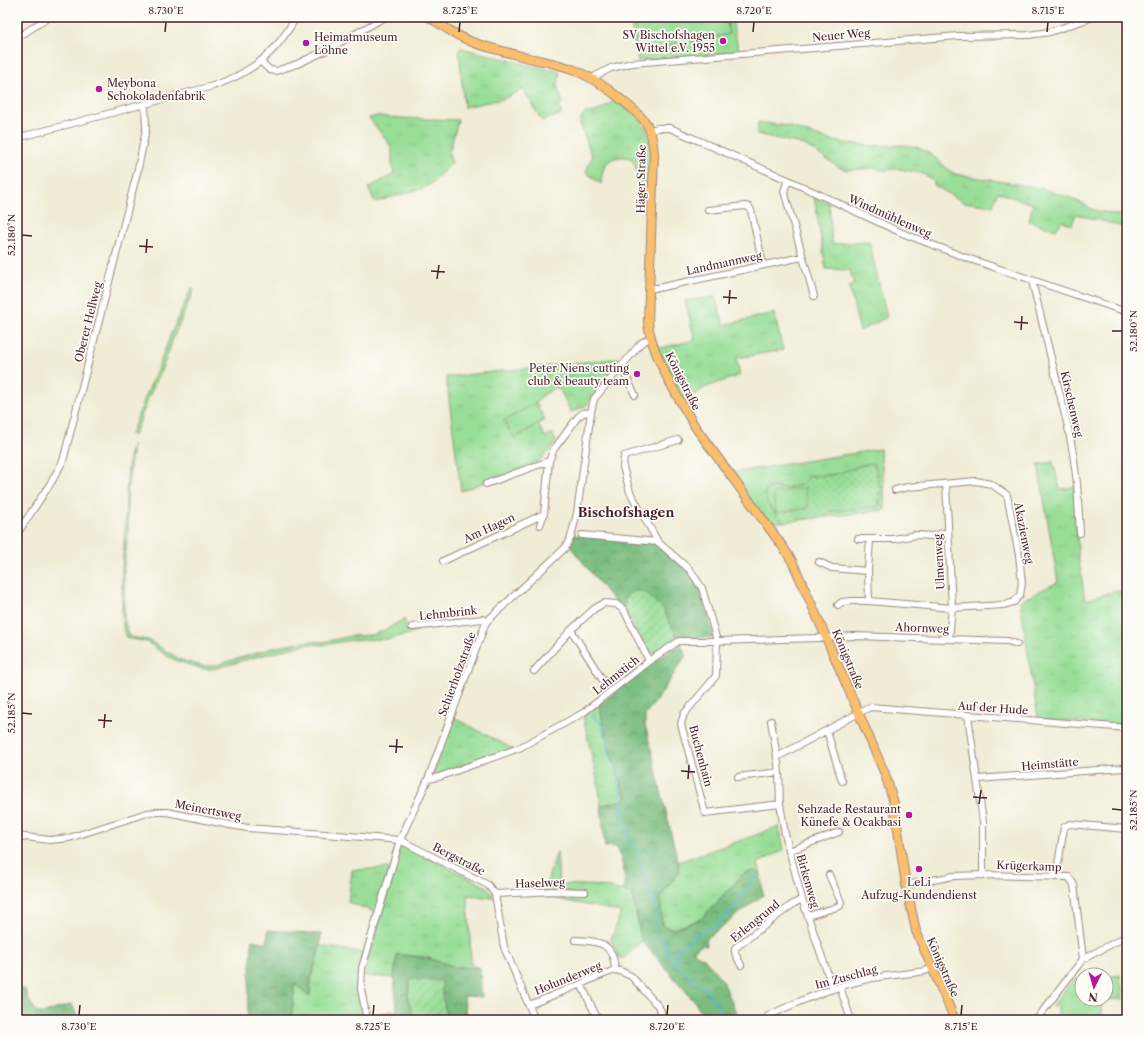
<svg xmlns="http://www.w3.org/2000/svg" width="1144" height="1037" viewBox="0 0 1144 1037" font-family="'Libre Caslon Text',serif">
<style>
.grass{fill:url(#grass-tufts);stroke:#717e61}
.forest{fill:url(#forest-crowns);stroke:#626e56;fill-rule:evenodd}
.park{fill:url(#park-dots);stroke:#717e61}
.garden{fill:url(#garden-furrows);stroke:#717e61}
.pitch{fill:#98de97;stroke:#717e61}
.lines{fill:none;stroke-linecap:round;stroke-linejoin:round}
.stream{stroke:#56bbd4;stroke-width:1.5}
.minor-casing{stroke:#9d8680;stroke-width:8}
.major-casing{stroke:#9d8680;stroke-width:10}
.minor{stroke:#fff;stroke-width:6}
.major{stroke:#f9bf6d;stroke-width:8}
.ticks{fill:none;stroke:#4a1f2b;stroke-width:1.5}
.poi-dot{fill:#b5179e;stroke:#fdfcf7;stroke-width:1.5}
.labels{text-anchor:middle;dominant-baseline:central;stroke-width:3.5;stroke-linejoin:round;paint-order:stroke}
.poi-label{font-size:11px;fill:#4a1f2b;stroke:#fdfcf7;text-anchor:end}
.street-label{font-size:11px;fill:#4a1f2b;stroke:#fdfcf7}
.quarter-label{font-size:13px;font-weight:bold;fill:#4a1f2b;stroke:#fdfcf7}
.neatline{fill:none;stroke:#4a1f2b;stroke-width:1.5}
.ticks-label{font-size:10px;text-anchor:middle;fill:#4a1f2b}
</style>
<defs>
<pattern id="grass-tufts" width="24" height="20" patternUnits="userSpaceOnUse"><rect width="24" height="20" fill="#98de97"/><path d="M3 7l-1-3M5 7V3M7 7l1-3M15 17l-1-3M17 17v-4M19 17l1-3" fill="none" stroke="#84be82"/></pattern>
<pattern id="forest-crowns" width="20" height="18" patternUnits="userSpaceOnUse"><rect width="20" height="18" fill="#7abd80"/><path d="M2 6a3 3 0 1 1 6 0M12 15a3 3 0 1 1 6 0" fill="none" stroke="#669969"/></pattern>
<pattern id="park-dots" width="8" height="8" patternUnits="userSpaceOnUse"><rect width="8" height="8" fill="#98de97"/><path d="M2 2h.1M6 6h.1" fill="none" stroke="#84be82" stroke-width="1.8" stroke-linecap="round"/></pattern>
<pattern id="garden-furrows" width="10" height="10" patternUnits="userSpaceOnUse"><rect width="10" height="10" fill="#98de97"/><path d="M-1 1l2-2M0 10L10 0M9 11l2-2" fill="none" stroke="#84be82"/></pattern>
</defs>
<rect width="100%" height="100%" fill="#fdfcf7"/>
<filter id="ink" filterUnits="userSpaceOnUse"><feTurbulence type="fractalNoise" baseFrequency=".025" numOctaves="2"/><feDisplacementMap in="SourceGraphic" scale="8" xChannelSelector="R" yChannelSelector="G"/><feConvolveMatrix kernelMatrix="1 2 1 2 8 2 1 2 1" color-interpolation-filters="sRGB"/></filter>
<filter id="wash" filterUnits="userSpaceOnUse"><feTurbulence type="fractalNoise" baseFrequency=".012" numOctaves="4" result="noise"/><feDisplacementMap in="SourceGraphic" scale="16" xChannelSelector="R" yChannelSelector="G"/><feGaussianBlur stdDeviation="0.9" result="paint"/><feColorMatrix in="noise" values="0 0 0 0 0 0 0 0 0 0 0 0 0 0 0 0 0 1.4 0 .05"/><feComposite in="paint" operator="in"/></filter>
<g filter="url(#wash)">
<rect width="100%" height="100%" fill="#f0ecd5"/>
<!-- grass -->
<path class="grass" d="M629 17H633L639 51 729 34 726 17H731L739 52 638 61Z
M461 48 544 69 560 71 558 85 557 87 563 103 558 106 562 114 542 121 523 89 503 99 464 107 459 49Z
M616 100C626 108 641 117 646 129 653 145 651 168 650 185L641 186 638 182 635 165 631 158C609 154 602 164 601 184L586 172 592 157 580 123 582 116 585 113 596 112Z
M378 116 398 118 458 120 449 153 452 163 432 183 424 188 375 202 368 188 394 174 392 164V150L388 142 369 118Z
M758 122 787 126 829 140 846 143 873 146 902 145 917 147 929 153 948 169 955 174 1041 188 1073 199 1094 210 1127 217V228L1076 214 1072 225 1062 221 1056 230 1029 221 1033 204 997 192 993 206 963 202 934 185V181L921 173 900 169 883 170 875 168 848 170 840 168 805 145 757 134Z
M814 196 829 203 832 244 869 242 887 317 860 331 849 286 854 284 850 270 826 269Z
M192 287 194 289 193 292 174 336 166 359 148 399 135 434 133 436 131 434 145 398 162 358 170 336Z
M715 297 724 325 774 313 783 350 736 358 740 375 704 388 683 404 656 349 695 340 685 301Z
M622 358 586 406 571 412 560 390 555 387 542 396 536 403 505 421 514 438 538 424 545 437 552 433 556 441 550 450 538 462 461 491 446 377Z
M133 444 127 492 128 531 124 567V618L128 635 132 637 148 640 181 660 203 666H213L273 648 302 642 312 641 323 642 351 636 372 635 385 630 404 619 407 630 421 629 406 635 388 639 352 640 323 645 313 644 304 645 252 658 214 669H203L180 662 167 656 147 642 131 639 126 637 124 633 122 618V567L125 531 126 492 129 457Z
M880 449 884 487H879L876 467 866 464 833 475 810 476 800 485 787 488H767L770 507 782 522 768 523 731 473Z
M1053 462 1060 489 1075 487 1078 555 1085 600 1116 591H1127V726L1038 719 1020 601 1058 582 1038 464Z
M884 489 885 510 826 517V513L831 511 880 505 879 492Z
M599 705 609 748 626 799 601 806 599 788 583 716Z
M453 717 513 749 436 775 433 772Z
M779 826 784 850 758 863 761 874 754 871 744 873 701 919 674 929 667 927 662 924 660 897 679 872 678 862 753 836Z
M404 846 487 887 493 896V898L467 895 469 916 471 965 480 968 455 967 428 958 397 954 394 978 364 976 399 849Z
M557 852 559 885C582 884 609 885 632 894L642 941 622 960 618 956 611 940 621 912 533 894V889L546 885Z
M390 868 377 913 348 902 352 870Z
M320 946 364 953 358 981V988L363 1020H291L295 983 310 995 311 979Z
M1120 975 1123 999 1101 1000 1102 1020H1058V1005L1052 1006 1074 979H1082V999H1106V977Z"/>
<!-- forest -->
<path class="forest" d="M574 535 658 544 689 572 700 585 714 637 678 639 663 609H625L613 600 569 545Z
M681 645 686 655 657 700 645 714V724L678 862 679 872 660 897 662 924 667 927 674 929 701 919 744 873 754 871 761 874 763 895 706 939 707 946 702 945 694 950C695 955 700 957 704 958L723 981 739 1020H704L695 1002 642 941 632 894 622 890C629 880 620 857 617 846L605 847 601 806 626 799 609 748 599 705 651 663Z
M268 930 321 934 320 946 311 979 310 996 295 984 291 1020H247L252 940 267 943Z
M397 954 428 958 455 967 480 968 482 997 464 996 466 1020H369L367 1015 397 1010 394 978ZM410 979 442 982V994L445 1013Z
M20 989H25L27 997 37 1013H44L72 1004 78 1019 81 1020H17V1000Z"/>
<!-- park -->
<path class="park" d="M873 463 876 467 879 487H884V489L879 492 880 505 878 507 831 511 826 513V517L782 522C775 513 760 500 767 488H787L800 485 810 476 833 475 866 464Z"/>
<!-- garden -->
<path class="garden" d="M637 591H644L663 609 678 639 648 657 625 609V599L629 593Z
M410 979 442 981V994L446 1013 414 1018 408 999Z"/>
<!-- pitch -->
<path class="pitch" d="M633 17H726L729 34 639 51Z
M536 403 545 420 514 438 504 421Z
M805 488 808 508 776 513 773 493Z"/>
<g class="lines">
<!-- stream -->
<path class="stream" d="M594 715 595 719C604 723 604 726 604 735 611 740 607 746 608 753 611 763 620 768 621 779L617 782 621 792 623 810V821L629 834 627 842 634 845C634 849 638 860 640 864 641 867 645 869 647 871L644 877 648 882 647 890 652 896 656 898 655 903 658 913C653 920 655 928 654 936L657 938 661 939 666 942 667 947 665 950 671 956V959L686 974 708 991C711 1001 723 1010 725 1020
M674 962 678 948 688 942 694 936 717 925 724 917 728 915 750 885 756 872"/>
</g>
</g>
<g filter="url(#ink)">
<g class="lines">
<defs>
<path id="minor" d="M17 38 49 17
M261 62 270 70 276 71 297 64 325 51 385 17
M592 78 611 68 632 63 958 36 1028 35 1050 32 1093 17
M651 130 658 128H670L788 180 902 233 967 258 1127 312
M17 138 213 86C224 82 235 78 244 72 268 59 283 40 296 17
M788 180 784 191 814 296
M708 210 745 206 749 207 751 210 763 265
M1032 281 1068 427 1073 453 1077 483 1080 533
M649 288H658L802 257
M621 366 635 395
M678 440 624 456 623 467 630 492 658 542 690 570 702 588 717 641 716 676 684 714 681 724 705 813 780 804
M486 484 549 461
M946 484 952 608 949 638
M540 525 544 514 549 461 554 449 578 417 583 413 591 412
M17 534 52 481 63 461 138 169 146 129 145 104
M582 535 658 542
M858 539H894L916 535 932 536 948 532
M443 561 544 514
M819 562 832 568 868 571
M869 601 868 571 870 539
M838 605 842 602 852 601H869L952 608 1004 605 1014 602 1020 595 1022 583 1019 555 1007 495 991 484 976 481 908 487 895 490
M412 627 483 619 486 622
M571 630 602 679
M534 671 571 630 594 609 604 603 616 604 624 610 649 661
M968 716 983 822V875
M771 721 777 757
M827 731 842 781
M738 777 779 772
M428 779 439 777 519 748 583 713 649 661 679 641H717L820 638 854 636 1008 641 1017 644
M978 779 1124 768
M17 836 50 840 69 838 147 813 157 812H167L230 825 248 828 400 840 488 885 495 894 504 947 535 1020
M789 851 839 832
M1056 877 1064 827 1070 824 1127 829
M906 885 954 876 983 875 1069 877 1074 885 1083 959
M495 894 555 891 585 892
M808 916 840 906 841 902 829 875
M575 940C598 941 614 942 615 970
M741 965 735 953V948L793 904 802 899
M581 984 598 1020
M840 987 851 1020
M833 989 802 899 785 834 780 804 779 772 777 757 870 707 1127 728
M529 1005 581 984 594 978 615 970 620 971 631 976 659 1007 664 1020
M768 1016C801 1000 836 985 873 978 890 975 908 974 925 971L932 968
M367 1020 361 989 362 968 400 840 428 779 486 622 565 548 571 537 577 513 591 412 594 399 641 343 650 338
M1036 1020 1083 959 1127 936"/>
<path id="major" d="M429 17C443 26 456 36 472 42 492 49 513 54 533 59 548 62 564 65 577 71 594 79 609 89 623 101 645 119 652 124 654 154L648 322C651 354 679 400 696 428L783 547 792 561 815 612 885 774 894 803 906 885 916 931 955 1020"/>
</defs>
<!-- minor casing -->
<use href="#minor" class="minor-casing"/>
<!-- major casing -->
<use href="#major" class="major-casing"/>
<!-- minor -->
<use href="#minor" class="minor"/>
<!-- major -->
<use href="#major" class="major"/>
</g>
</g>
<!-- ticks -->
<path class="ticks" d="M165 32 166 22M459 32 460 22M753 32 754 22M1047 32 1048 22M22 235 32 236M139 246 153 247M146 253 147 239M431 271 445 272M437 279 439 265M723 297 737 298M729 304 730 290M1014 322 1028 323M1021 330 1022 316M1112 331H1122M22 713 32 714M98 720 112 721M104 728 105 714M389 746 403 747M396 753 397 739M681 771 695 772M688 779 689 765M973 797 987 798M979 804 981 790M1112 809 1122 810M79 1015 80 1005M373 1015 374 1005M667 1015 668 1005M961 1015 962 1005"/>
<!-- markers -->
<g class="poi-dot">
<circle cx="723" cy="41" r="4"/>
<circle cx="306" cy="43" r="4"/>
<circle cx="99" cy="89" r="4"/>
<circle cx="637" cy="374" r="4"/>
<circle cx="909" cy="815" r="4"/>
<circle cx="919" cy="869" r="4"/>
</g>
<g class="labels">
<!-- poi labels -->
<g class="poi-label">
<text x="715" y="35">SV Bischofshagen<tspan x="715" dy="13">Wittel e.V. 1955</tspan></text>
<text x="314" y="37" text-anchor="start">Heimatmuseum<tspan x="314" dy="13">Löhne</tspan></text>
<text x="107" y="83" text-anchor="start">Meybona<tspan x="107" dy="13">Schokoladenfabrik</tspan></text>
<text x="629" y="368">Peter Niens cutting<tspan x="629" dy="13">club &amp; beauty team</tspan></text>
<text x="901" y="809">Sehzade Restaurant<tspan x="901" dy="13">Künefe &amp; Ocakbasi</tspan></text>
<text x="919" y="882" text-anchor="middle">LeLi<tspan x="919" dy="13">Aufzug-Kundendienst</tspan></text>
</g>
<!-- street labels -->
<g class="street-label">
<text transform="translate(841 35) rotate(-5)">Neuer Weg</text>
<text transform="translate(641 179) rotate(-89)">Häger Straße</text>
<text transform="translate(890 216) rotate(24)">Windmühlenweg</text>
<text transform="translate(724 263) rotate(-12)">Landmannweg</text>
<text transform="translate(88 322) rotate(-76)">Oberer Hellweg</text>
<text transform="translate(683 381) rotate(63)">Königstraße</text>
<text transform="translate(1072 404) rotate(77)">Kirschenweg</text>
<text transform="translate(489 528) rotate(-25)">Am Hagen</text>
<text transform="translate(1024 533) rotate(79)">Akazienweg</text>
<text transform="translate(939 562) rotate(-93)">Ulmenweg</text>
<text transform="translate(448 613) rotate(-6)">Lehmbrink</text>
<text transform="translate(922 628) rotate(2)">Ahornweg</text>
<text transform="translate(848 659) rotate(67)">Königstraße</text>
<text transform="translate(457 674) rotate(-70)">Schierholzstraße</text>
<text transform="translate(616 675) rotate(-38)">Lehmstich</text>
<text transform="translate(993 708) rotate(4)">Auf der Hude</text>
<text transform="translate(701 756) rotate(75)">Buchenhain</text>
<text transform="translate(1050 764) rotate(-5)">Heimstätte</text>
<text transform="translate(208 810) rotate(11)">Meinertsweg</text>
<text transform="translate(459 859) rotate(27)">Bergstraße</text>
<text transform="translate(1029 866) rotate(2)">Krügerkamp</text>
<text transform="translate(808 881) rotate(74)">Birkenweg</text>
<text transform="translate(540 883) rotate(-2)">Haselweg</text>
<text transform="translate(755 921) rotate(-39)">Erlengrund</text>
<text transform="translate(943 967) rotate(66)">Königstraße</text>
<text transform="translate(846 977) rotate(-15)">Im Zuschlag</text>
<text transform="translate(568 978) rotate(-22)">Holunderweg</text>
</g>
<!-- quarter labels -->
<g class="quarter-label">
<text x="626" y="512">Bischofshagen</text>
</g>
</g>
<!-- margin -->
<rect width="1144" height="1037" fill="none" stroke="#fdfcf7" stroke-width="44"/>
<!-- north arrow -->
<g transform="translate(1094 987) rotate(185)"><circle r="19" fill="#fdfcf7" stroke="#b5a4a5"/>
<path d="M0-3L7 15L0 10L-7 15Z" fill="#b5179e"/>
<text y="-6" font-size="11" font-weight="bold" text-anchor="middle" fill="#4a1f2b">N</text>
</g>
<rect x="22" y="22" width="1100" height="993" class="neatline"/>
<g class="ticks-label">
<text x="166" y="14">8.730°E</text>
<text x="460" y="14">8.725°E</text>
<text x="754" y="14">8.720°E</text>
<text x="1048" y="14">8.715°E</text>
<text transform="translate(11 235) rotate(-90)" y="4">52.180°N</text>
<text transform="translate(1133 331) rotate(-90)" y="4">52.180°N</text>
<text transform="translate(11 713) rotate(-90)" y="4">52.185°N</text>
<text transform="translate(1133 810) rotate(-90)" y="4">52.185°N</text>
<text x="79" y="1030">8.730°E</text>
<text x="373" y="1030">8.725°E</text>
<text x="667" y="1030">8.720°E</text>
<text x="961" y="1030">8.715°E</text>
</g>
</svg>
